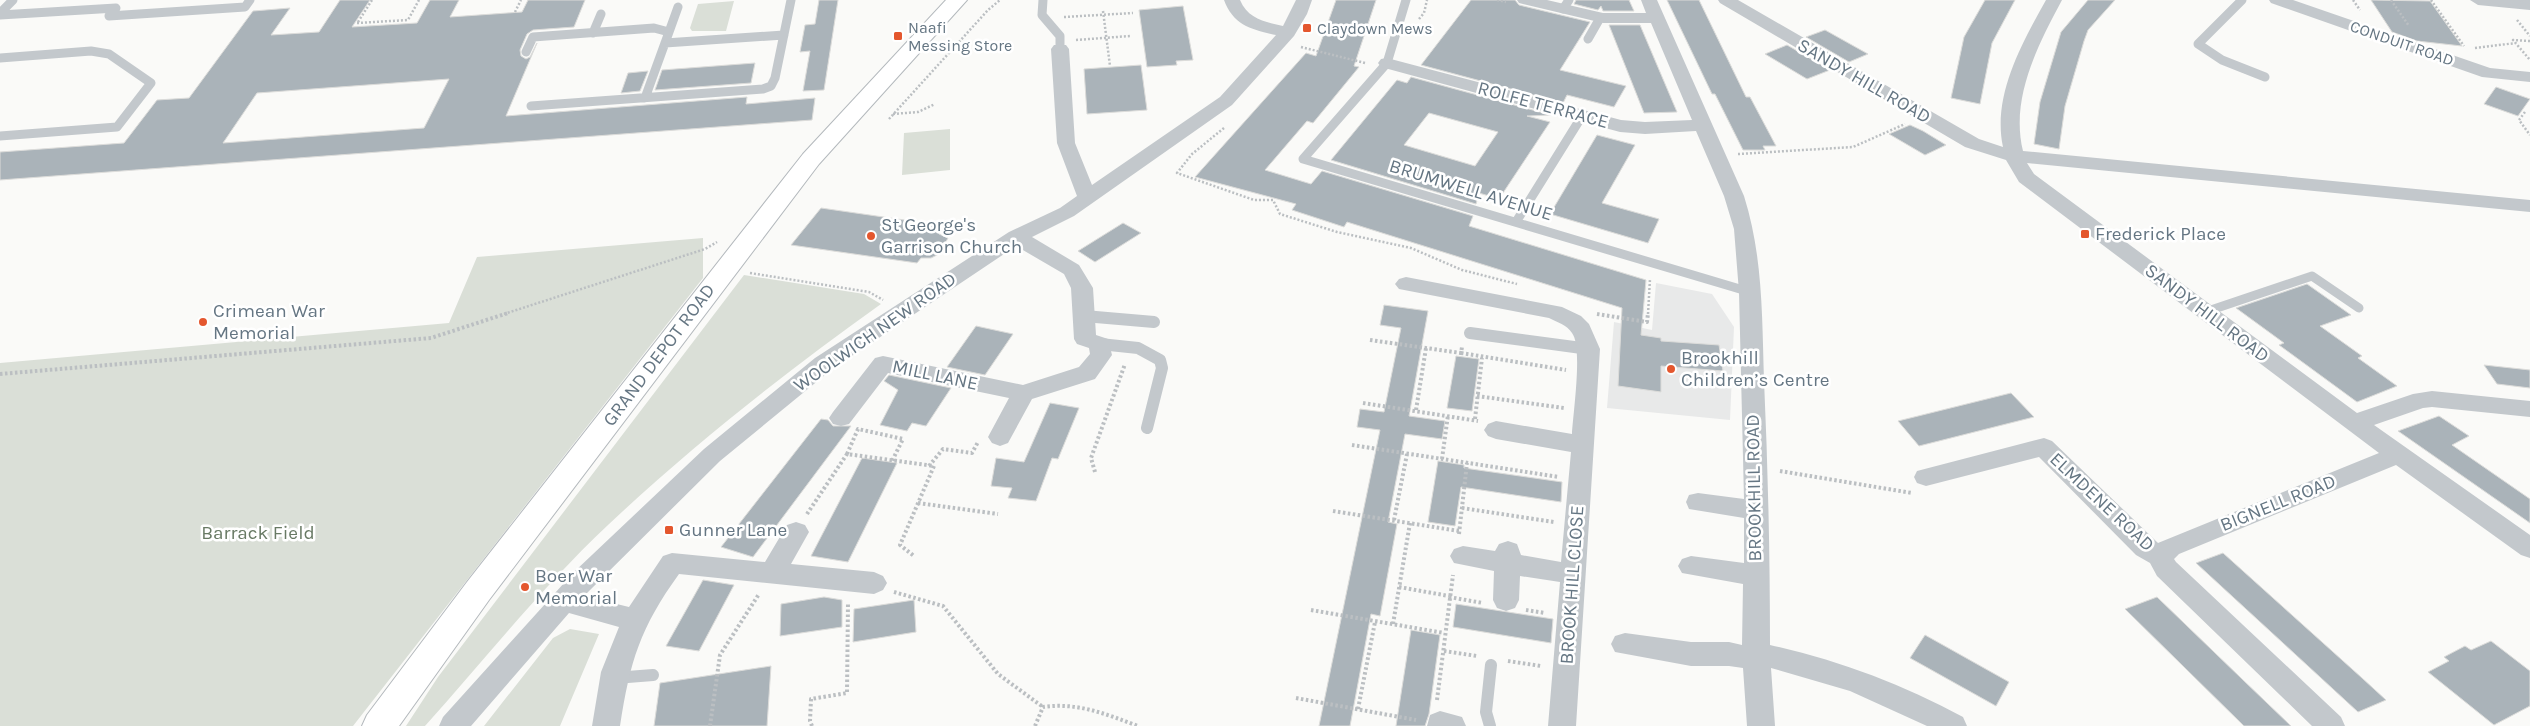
<svg xmlns="http://www.w3.org/2000/svg" width="2530" height="726" viewBox="0 0 2530 726" font-family="Karla,sans-serif">
<style>
.built{fill:#e8e9e9}
.green{fill:#dadfd7}
.building{fill:#aab3b9;stroke:#dcdcda;fill-rule:evenodd}
.lines{fill:none;stroke-linecap:round;stroke-linejoin:round}
.trunk-casing{stroke:#b4b9bd;stroke-width:2}
.path-far1{stroke:#bbbfc2;stroke-width:2.5;stroke-dasharray:2 2;stroke-linecap:butt}
.path{stroke:#bbbfc2;stroke-width:4;stroke-dasharray:2.5 2.5;stroke-linecap:butt}
.service-far1{stroke:#c3c8cc;stroke-width:9}
.service{stroke:#c3c8cc;stroke-width:12}
.minor{fill:#c3c8cc;fill-rule:evenodd}
.trunk{fill:#fff;fill-rule:evenodd}
.poi-dot{fill:#e4572e;stroke:#fff;stroke-width:2}
.labels{text-anchor:middle;dominant-baseline:central;stroke-width:5;stroke-linejoin:round;paint-order:stroke}
.far-poi-label{font-size:16px;fill:#657683;stroke:#fff;text-anchor:start}
.far-street-label{font-size:16px;fill:#657683;stroke:#fff}
.street-label{font-size:19px;fill:#657683;stroke:#fff}
.poi-label{font-size:19px;fill:#657683;stroke:#fff;text-anchor:start}
.park-label{font-size:19px;fill:#687a64;stroke:#fff}
</style>
<rect width="100%" height="100%" fill="#fafaf8"/>
<!-- built -->
<path class="built" d="M1656 283 1712 294 1734 327 1730 420 1607 408 1614 322 1652 330Z"/>
<!-- green -->
<path class="green" d="M734 1 726 31H692L690 28 698 4Z
M950 129V170L902 175 904 133Z
M703 238V278L353 726H0V363L449 323 477 257Z
M744 275 864 294 881 304C786 372 694 444 608 525 542 587 485 659 425 726H406L438 677Z
M570 629 599 634 560 726H484L553 638Z"/>
<!-- building -->
<path class="building" d="M340 0H370L352 27 417 23 430 0H459L450 17 522 12 528 0H585L574 27 533 30 527 34 520 50 521 56 526 59 530 57 537 43 506 116 747 97 746 104 815 98 812 120 0 180V152L124 143 157 100 189 98 253 11 290 8 271 35 319 32ZM449 79 424 128 223 143 257 93Z
M819 0H838L824 90 803 91 810 51 800 52 805 25 815 24Z
M1336 0H1376L1354 66 1359 67 1313 123 1307 121 1265 170 1311 184 1322 171 1473 216 1469 226 1646 280 1641 335 1661 338V341L1719 345 1723 371 1661 366V392L1618 386 1622 308 1347 222 1344 227 1292 210 1296 204 1195 177 1306 53 1316 56Z
M1471 0H1515L1519 5 1590 22 1560 70 1626 86 1614 107 1567 95 1563 103 1421 65Z
M1576 0H1629L1634 11H1603L1601 6 1598 10 1574 4Z
M1667 0H1699L1746 97H1750L1776 146H1763L1765 150H1743L1715 94H1712Z
M1985 0H2015L1992 43 1980 104 1951 98 1964 37Z
M2088 0H2115L2088 30 2084 41 2065 106 2059 149 2034 144 2040 102 2061 32Z
M2371 0 2430 1 2462 46 2417 41 2392 32Z
M1183 6 1193 60 1176 61 1177 65 1147 67 1139 10Z
M1609 25H1640L1677 112 1644 113Z
M1825 30 1868 54 1849 62 1806 37Z
M1787 45 1830 70 1807 79 1765 54Z
M755 63 751 83 655 90 662 70Z
M1141 65 1147 110 1087 114 1084 69Z
M648 71 640 91 621 93 628 73Z
M1411 77 1551 115 1527 116 1550 122 1499 199 1479 193 1476 204 1331 160 1397 80 1407 83ZM1429 113 1498 132 1475 166 1404 145Z
M2496 87 2530 99 2518 116 2484 104Z
M1910 125 1923 131 1946 145 1925 155 1889 134Z
M1597 135 1635 145 1602 203 1659 219 1648 243 1550 214Z
M821 208 939 225V234L948 238 939 254 931 258H921L917 263 791 245Z
M1123 223 1141 233 1095 262 1078 251Z
M2307 284 2351 315 2320 326 2362 356 2358 358 2397 386 2357 402 2279 345 2284 343 2236 308Z
M1384 305 1428 311 1409 416 1445 421 1442 439 1405 434 1388 522 1397 524 1380 616 1371 614 1350 726H1319L1380 430 1357 427 1360 409 1384 412 1401 328 1380 325Z
M976 326 1013 334 985 375 947 367Z
M1456 356 1479 359 1472 411 1447 408Z
M2484 365 2530 370V388L2497 384Z
M889 375 951 388 926 426 912 423 907 431 880 425 898 390 884 381Z
M2011 393 2034 417 1919 446 1898 421Z
M1050 403 1079 408 1058 459 1052 458 1036 501 1008 498 1012 488 991 486 996 458 1024 462Z
M2439 416 2469 436 2452 445 2530 499V523L2398 431Z
M821 419 828 420 833 426H851L753 557 721 547Z
M862 458 897 463 848 562 811 556Z
M1438 461 1464 465V468L1562 482 1561 502 1461 487 1455 526 1428 522Z
M2223 553 2362 678 2386 700 2358 712 2196 563Z
M703 580 734 585 699 651 666 646Z
M824 597 842 600V627L780 636 781 604Z
M2157 597 2242 679 2291 726H2244L2125 609Z
M914 600 916 632 853 642 854 609Z
M1456 604 1553 619 1551 643 1453 627Z
M1411 630 1440 635 1429 714 1425 726H1396Z
M1925 635 2009 682 1996 706 1910 658Z
M2491 641 2530 671V706L2494 725 2428 672 2449 661 2444 657 2465 646 2471 650Z
M771 666 767 726H654L660 683Z"/>
<g class="lines">
<defs>
<path id="trunk" d="M946 0H967L819 164 489 600 399 726H362L367 715 467 582 803 154Z"/>
</defs>
<!-- trunk casing -->
<use href="#trunk" class="trunk-casing"/>
<!-- path-far1 -->
<path class="path-far1" d="M1497 0 1506 2
M2353 0 2360 10
M2391 0 2409 26
M2431 0 2464 46
M1103 11 1110 66
M515 12 521 0
M1064 17 1133 13
M1419 19 1424 13 1427 0
M2517 20 2530 36
M358 22 372 0
M357 23 408 20 419 0
M1076 40 1130 36
M2530 41 2513 40 2530 60
M1301 47 1365 63
M2475 48 2516 43
M2525 112 2519 120 2530 135
M893 114 918 112 935 104
M889 119 988 10 1000 0
M1224 128 1192 154 1177 173 1254 200H1273L1280 214 1337 232 1411 248 1462 270 1517 284
M1738 154 1853 147 1905 124
M750 273 869 292 883 300
M504 314 705 249 717 242
M1648 314 1650 279"/>
<!-- path -->
<path class="path" d="M1597 314 1647 322 1648 313
M1370 340 1461 353 1462 347
M1461 353 1566 370
M0 374 431 338 508 313
M1477 396 1564 408
M1363 403 1478 421
M1416 410 1426 348
M1475 419 1482 358
M1352 445 1559 477
M847 454 858 429 903 439 892 461
M1442 459 1448 415
M929 466 943 449 972 453 978 442
M1780 471 1912 493
M1095 472 1091 458 1125 364
M918 503 998 514
M1462 508 1554 522
M1333 511 1459 531
M807 514 847 454 934 466 900 545 914 556
M1394 520 1407 454
M1459 534 1467 463
M1399 587 1449 596
M894 592 943 606 998 674 1043 707
M1449 597 1483 603
M1311 610 1444 633
M1526 610 1545 613
M1393 624 1410 523
M1444 651 1477 656
M1508 661 1541 666
M1296 698 1416 720
M1437 700 1453 575
M1358 709 1375 622
M710 726 720 655 759 594
M812 726 810 721 811 699 847 693 848 602
M1035 726 1043 707C1077 702 1106 714 1138 726"/>
<!-- service-far1 -->
<path class="service-far1" d="M1043 0 1042 15 1060 36V49
M1406 0 1387 63 1303 159 1750 292
M2242 0 2198 44 2222 60 2265 77
M1563 9 1569 0
M0 13 13 0
M0 15 116 8 109 16 245 7 250 0
M669 32 678 7
M593 33 601 14
M1588 39 1600 18
M665 43 784 35
M526 52 533 37 654 28 669 32 645 98
M0 58 91 51 109 54 151 83 117 127 0 136
M531 106 763 89 771 86 775 78 791 0
M1516 222 1582 116
M2205 312 2312 276 2359 308"/>
<!-- service -->
<path class="service" d="M1084 316 1154 322
M1470 333 1589 349
M1100 344 1138 348 1160 360 1162 368 1147 428
M615 678 653 675
M1490 726 1486 712 1491 665"/>
<!-- minor -->
<path class="minor" d="M1224 0H1240C1248 19 1265 22 1283 26L1296 0H1312L1307 14 1294 36 1232 105 1074 216 1032 237 1079 265 1093 288 1096 335 1108 339 1112 355 1095 379 1032 399 1008 443 1000 446 992 443 988 437 1009 398 888 373 849 424 841 426 833 424 829 418 833 412 875 358 883 356 1023 385 1079 367 1090 354 1089 348 1077 344 1074 339 1071 288 1064 274 1016 246 831 370 720 461 584 596 629 607 663 556 672 553 765 562 787 525 796 522 805 525 809 532 791 564 874 572 883 576 887 583 883 590 874 594 679 574C640 628 630 661 620 726H592L601 672 619 627 569 613 471 726H439L443 717 574 572 704 449 815 358 1009 232 1060 208 1077 196 1057 143 1051 49 1054 45H1066L1069 49 1075 143 1092 185 1220 97 1276 35C1252 30 1233 25 1224 0Z
M1517 0H1547L1603 13H1646L1641 0H1657L1744 196C1763 256 1762 317 1764 380 1768 468 1770 556 1770 645 1837 660 1902 684 1963 717L1967 726H1927L1850 691 1771 668 1775 726H1747L1743 668 1729 666H1691L1615 652 1611 644 1615 636 1625 633 1691 642H1729L1742 645 1743 584 1682 573 1678 566 1682 559 1691 556 1744 563V518L1689 509 1686 502 1689 495 1698 493 1744 499 1739 292 1734 229 1724 196 1696 131 1645 134 1620 132 1381 67 1378 63 1381 59 1387 58 1621 120 1645 122 1692 120 1651 23H1603L1519 3Z
M1718 0H1738L1979 139 2003 147C1992 96 2022 43 2046 0H2062C2038 45 2010 98 2023 151L2530 200V212L2027 163 2034 174 2357 413 2413 394 2432 391 2530 401V417L2432 407 2423 408 2374 425 2530 535V558L2521 555 2396 465 2179 554 2174 559 2176 562 2341 717 2345 726H2312L2157 576 2150 563 2136 555 2039 457 1926 486 1917 483 1914 477 1917 471 2044 438 2052 441 2158 543 2379 453 2019 182 2006 160 1965 147 1720 3Z
M2269 0H2293L2490 68 2530 72V82L2482 77 2271 3Z
M2470 0H2530V10L2478 5Z
M1406 277 1562 307 1581 316 1589 324 1600 349 1576 726H1548L1560 582 1520 576 1519 600 1515 608 1506 611 1497 608 1493 600 1494 571 1454 563 1450 556 1454 549 1463 546 1495 551 1499 544 1508 541 1517 544 1521 555 1561 562 1571 452 1496 439 1488 436 1484 430 1488 424 1496 421 1572 434C1573 414 1583 347 1572 333 1567 325 1557 322 1549 318L1399 289 1395 284 1399 279Z
M1440 711 1462 717 1466 726H1427L1430 715Z"/>
<!-- trunk -->
<use href="#trunk" class="trunk"/>
</g>
<!-- markers -->
<g class="poi-dot">
<rect x="1302" y="23" width="10" height="10" rx="2.5"/>
<rect x="893" y="31" width="10" height="10" rx="2.5"/>
<rect x="2080" y="229" width="10" height="10" rx="2.5"/>
<circle cx="871" cy="236" r="5"/>
<circle cx="203" cy="322" r="5"/>
<circle cx="1671" cy="369" r="5"/>
<rect x="664" y="525" width="10" height="10" rx="2.5"/>
<circle cx="525" cy="587" r="5"/>
</g>
<g class="labels">
<!-- far-poi labels -->
<g class="far-poi-label">
<text x="908" y="27">Naafi<tspan x="908" dy="18">Messing Store</tspan></text>
<text x="1317" y="28">Claydown Mews</text>
</g>
<!-- far-street labels -->
<g class="far-street-label">
<text transform="translate(2402 43) rotate(19)">CONDUIT ROAD</text>
</g>
<!-- street labels -->
<g class="street-label">
<text transform="translate(1864 81) rotate(30)">SANDY HILL ROAD</text>
<text transform="translate(1543 105) rotate(15)">ROLFE TERRACE</text>
<text transform="translate(1471 190) rotate(17)">BRUMWELL AVENUE</text>
<text transform="translate(2207 313) rotate(37)">SANDY HILL ROAD</text>
<text transform="translate(875 332) rotate(-35)">WOOLWICH NEW ROAD</text>
<text transform="translate(659 355) rotate(-53)">GRAND DEPOT ROAD</text>
<text transform="translate(935 375) rotate(12)">MILL LANE</text>
<text transform="translate(1754 488) rotate(-91)">BROOKHILL ROAD</text>
<text transform="translate(2102 502) rotate(43)">ELMDENE ROAD</text>
<text transform="translate(2278 503) rotate(-22)">BIGNELL ROAD</text>
<text transform="translate(1572 585) rotate(-86)">BROOK HILL CLOSE</text>
</g>
<!-- poi labels -->
<g class="poi-label">
<text x="881" y="225">St George's<tspan x="881" dy="22">Garrison Church</tspan></text>
<text x="2095" y="234">Frederick Place</text>
<text x="213" y="311">Crimean War<tspan x="213" dy="22">Memorial</tspan></text>
<text x="1681" y="358">Brookhill<tspan x="1681" dy="22">Children’s Centre</tspan></text>
<text x="679" y="530">Gunner Lane</text>
<text x="535" y="576">Boer War<tspan x="535" dy="22">Memorial</tspan></text>
</g>
<!-- park labels -->
<g class="park-label">
<text x="258" y="533">Barrack Field</text>
</g>
</g>
</svg>
